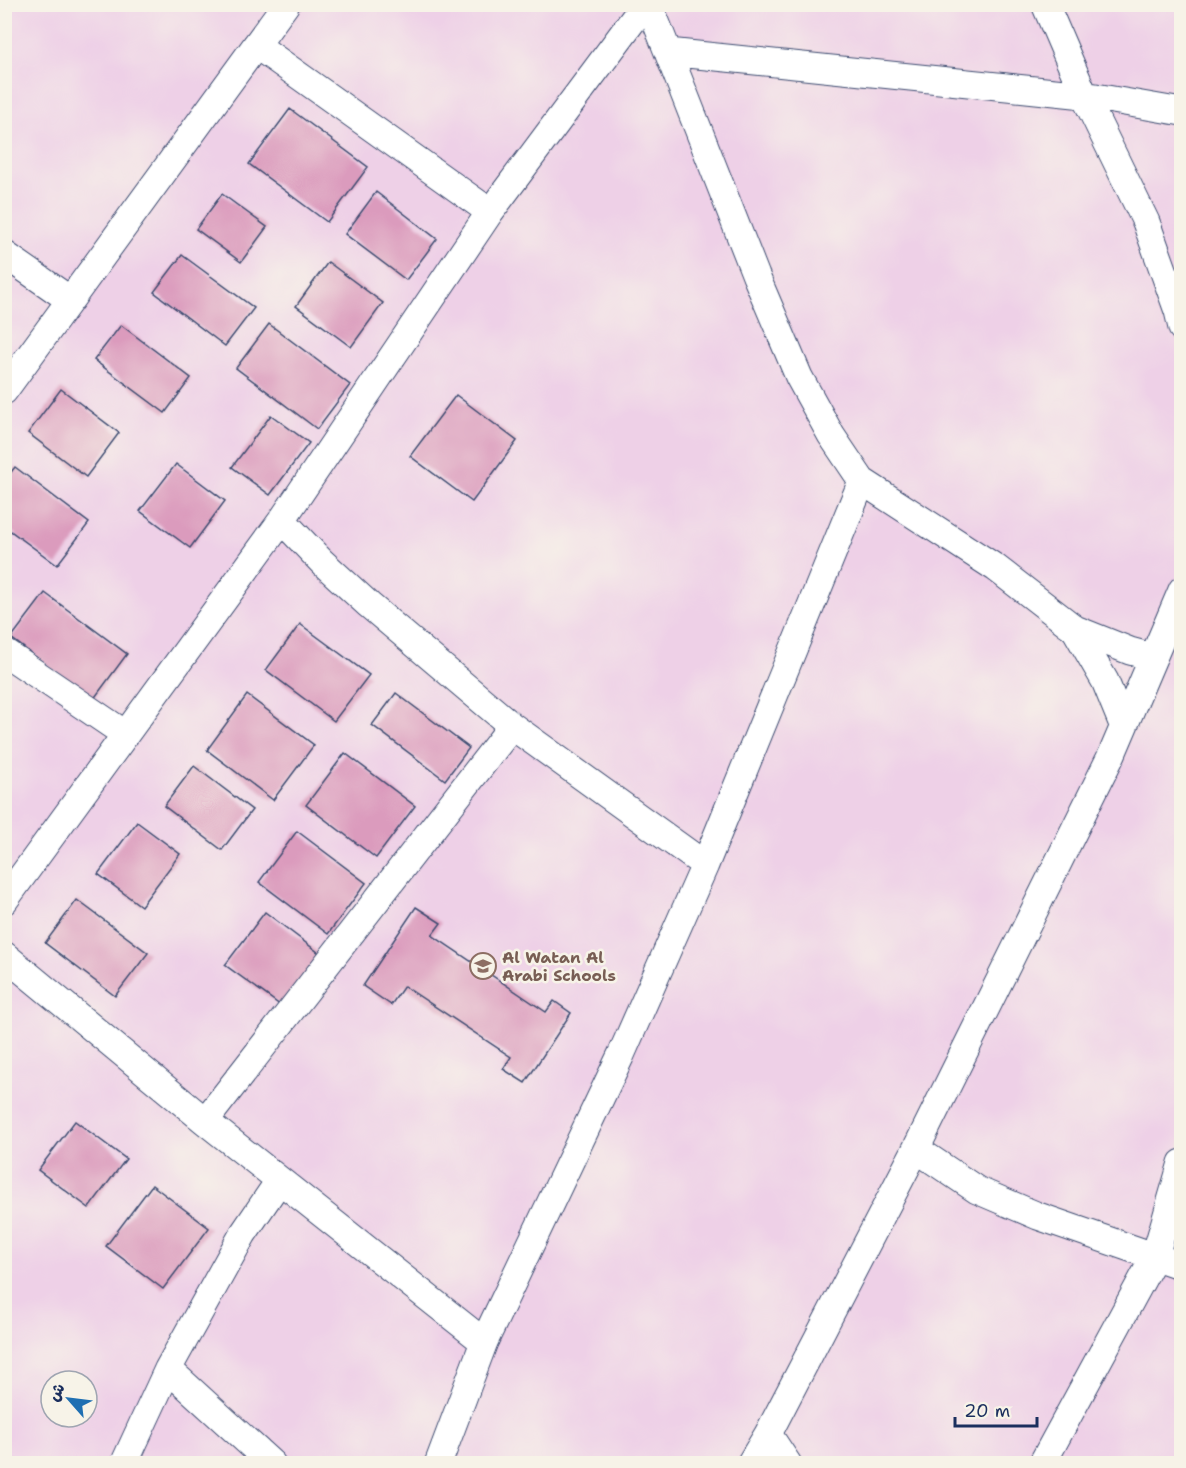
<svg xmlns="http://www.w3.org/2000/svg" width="1186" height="1468" viewBox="0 0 1186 1468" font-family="'Shantell Sans','Playpen Sans Arabic',sans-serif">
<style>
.built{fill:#eed0e7;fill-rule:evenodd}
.building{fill:#db9bbd}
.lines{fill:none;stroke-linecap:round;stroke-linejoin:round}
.street-casing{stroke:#3b4a6f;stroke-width:29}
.street{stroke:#fff;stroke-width:27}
.labels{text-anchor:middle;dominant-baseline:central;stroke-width:5;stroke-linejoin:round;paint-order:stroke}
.education-label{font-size:16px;font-weight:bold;fill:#785e54;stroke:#f7f3e8;text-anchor:start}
</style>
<rect width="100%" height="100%" fill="#f7f3e8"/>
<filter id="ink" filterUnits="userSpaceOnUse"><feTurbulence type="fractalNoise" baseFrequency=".0167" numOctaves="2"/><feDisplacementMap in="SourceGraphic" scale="12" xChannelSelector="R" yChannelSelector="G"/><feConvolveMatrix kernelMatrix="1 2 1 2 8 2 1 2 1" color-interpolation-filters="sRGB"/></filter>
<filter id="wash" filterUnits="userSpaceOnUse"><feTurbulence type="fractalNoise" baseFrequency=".008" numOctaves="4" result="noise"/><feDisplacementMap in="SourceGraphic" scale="24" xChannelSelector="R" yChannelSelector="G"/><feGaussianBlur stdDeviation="1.35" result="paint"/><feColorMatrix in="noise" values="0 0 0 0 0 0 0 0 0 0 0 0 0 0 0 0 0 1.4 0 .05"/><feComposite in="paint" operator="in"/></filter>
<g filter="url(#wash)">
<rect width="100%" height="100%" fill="#f1e6cd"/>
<!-- built -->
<path class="built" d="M5 5H1181V1463L5 1464ZM51 1381H87V1417H51Z"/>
<g id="blocks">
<!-- building -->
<path class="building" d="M290 109 368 167 327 222 249 164Z
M376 192 437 239 406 280 345 234Z
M222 194 267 227 241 262 196 229Z
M182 255 254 308 225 346 154 292Z
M328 262 383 303 351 347 296 306Z
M269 324 350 385 317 429 236 368Z
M121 325 191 378 165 413 94 360Z
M61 389 119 433 86 477 28 433Z
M456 395 517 441 472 502 410 456Z
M271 415 309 443 270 495 232 467Z
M176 464 225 501 190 548 140 511Z
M15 467 89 523 57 565 4 526V481Z
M45 593 127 654 93 700 11 638Z
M300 624 369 675 334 721 266 670Z
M396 693 469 748 445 780 372 725Z
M247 695 314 745 273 800 207 750Z
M345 753 415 806 376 858 306 805Z
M194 766 252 810 222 850 164 806Z
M137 822 180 854 141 906 98 874Z
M297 831 366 883 328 934 259 882Z
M77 900 148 953 115 996 45 943Z
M416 907 441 923 432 935 546 1012 554 1001 571 1013 525 1083 503 1069 511 1057 404 986 391 1005 363 986Z
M265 912 323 956 284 1008 225 965Z
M75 1121 126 1159 89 1208 38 1170Z
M152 1185 209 1228 163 1289 106 1246Z"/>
</g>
</g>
<g filter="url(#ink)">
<use href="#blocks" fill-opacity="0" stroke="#3b4a6f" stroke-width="1.5"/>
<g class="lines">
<defs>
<path id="street" d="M649 4 756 276 799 377 831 435 862 481 996 568 1075 629 1130 651 1152 657
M1045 4 1084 95 1146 222 1178 311 1182 328
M256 45 490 212
M668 52 1084 95 1182 112
M4 254 70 300
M4 391 286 4
M282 520 322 562 369 605 512 726 705 865
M1075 629 1105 681 1123 725
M4 652 125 734
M4 901 282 520 490 212 645 4
M4 955 205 1121 484 1342
M205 1121 512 726
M916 1149 977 1190 1038 1216 1182 1266
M168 1369 272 1464
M768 1434 788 1464
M124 1464 168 1369 243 1234 279 1181
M438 1464 484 1342 621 1055 705 865 862 481
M750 1464 768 1434 916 1149 1112 754 1182 590
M1042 1464 1155 1256 1182 1163"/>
</defs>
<!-- street casing -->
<use href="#street" class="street-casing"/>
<!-- street -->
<use href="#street" class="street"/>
</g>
</g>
<!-- icons -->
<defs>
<symbol id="school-ring" viewBox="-11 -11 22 22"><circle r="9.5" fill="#f7f3e8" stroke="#8d6e63" stroke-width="1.5"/><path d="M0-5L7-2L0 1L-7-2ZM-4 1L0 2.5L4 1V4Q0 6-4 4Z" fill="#8d6e63"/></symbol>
</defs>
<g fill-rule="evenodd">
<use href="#school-ring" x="468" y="951" width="30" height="30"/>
</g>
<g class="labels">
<!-- education labels -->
<g class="education-label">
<text x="502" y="957">Al Watan Al<tspan x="502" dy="18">Arabi Schools</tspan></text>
</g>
</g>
<!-- margin -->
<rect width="1186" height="1468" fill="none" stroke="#f7f3e8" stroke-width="24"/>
<!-- north arrow -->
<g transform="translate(69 1399) rotate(298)"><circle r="28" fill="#f7f3e8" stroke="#9fa5b1" stroke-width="1.5"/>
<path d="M0-4.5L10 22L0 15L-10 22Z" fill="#1f6fb2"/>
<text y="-9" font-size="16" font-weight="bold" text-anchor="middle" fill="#1b2f5e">ش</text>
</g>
<!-- scale -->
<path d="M955 1417v9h82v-9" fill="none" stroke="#1b2f5e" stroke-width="3"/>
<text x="964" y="1417" font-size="18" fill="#1b2f5e" stroke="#f7f3e8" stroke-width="4.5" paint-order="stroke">20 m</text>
</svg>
